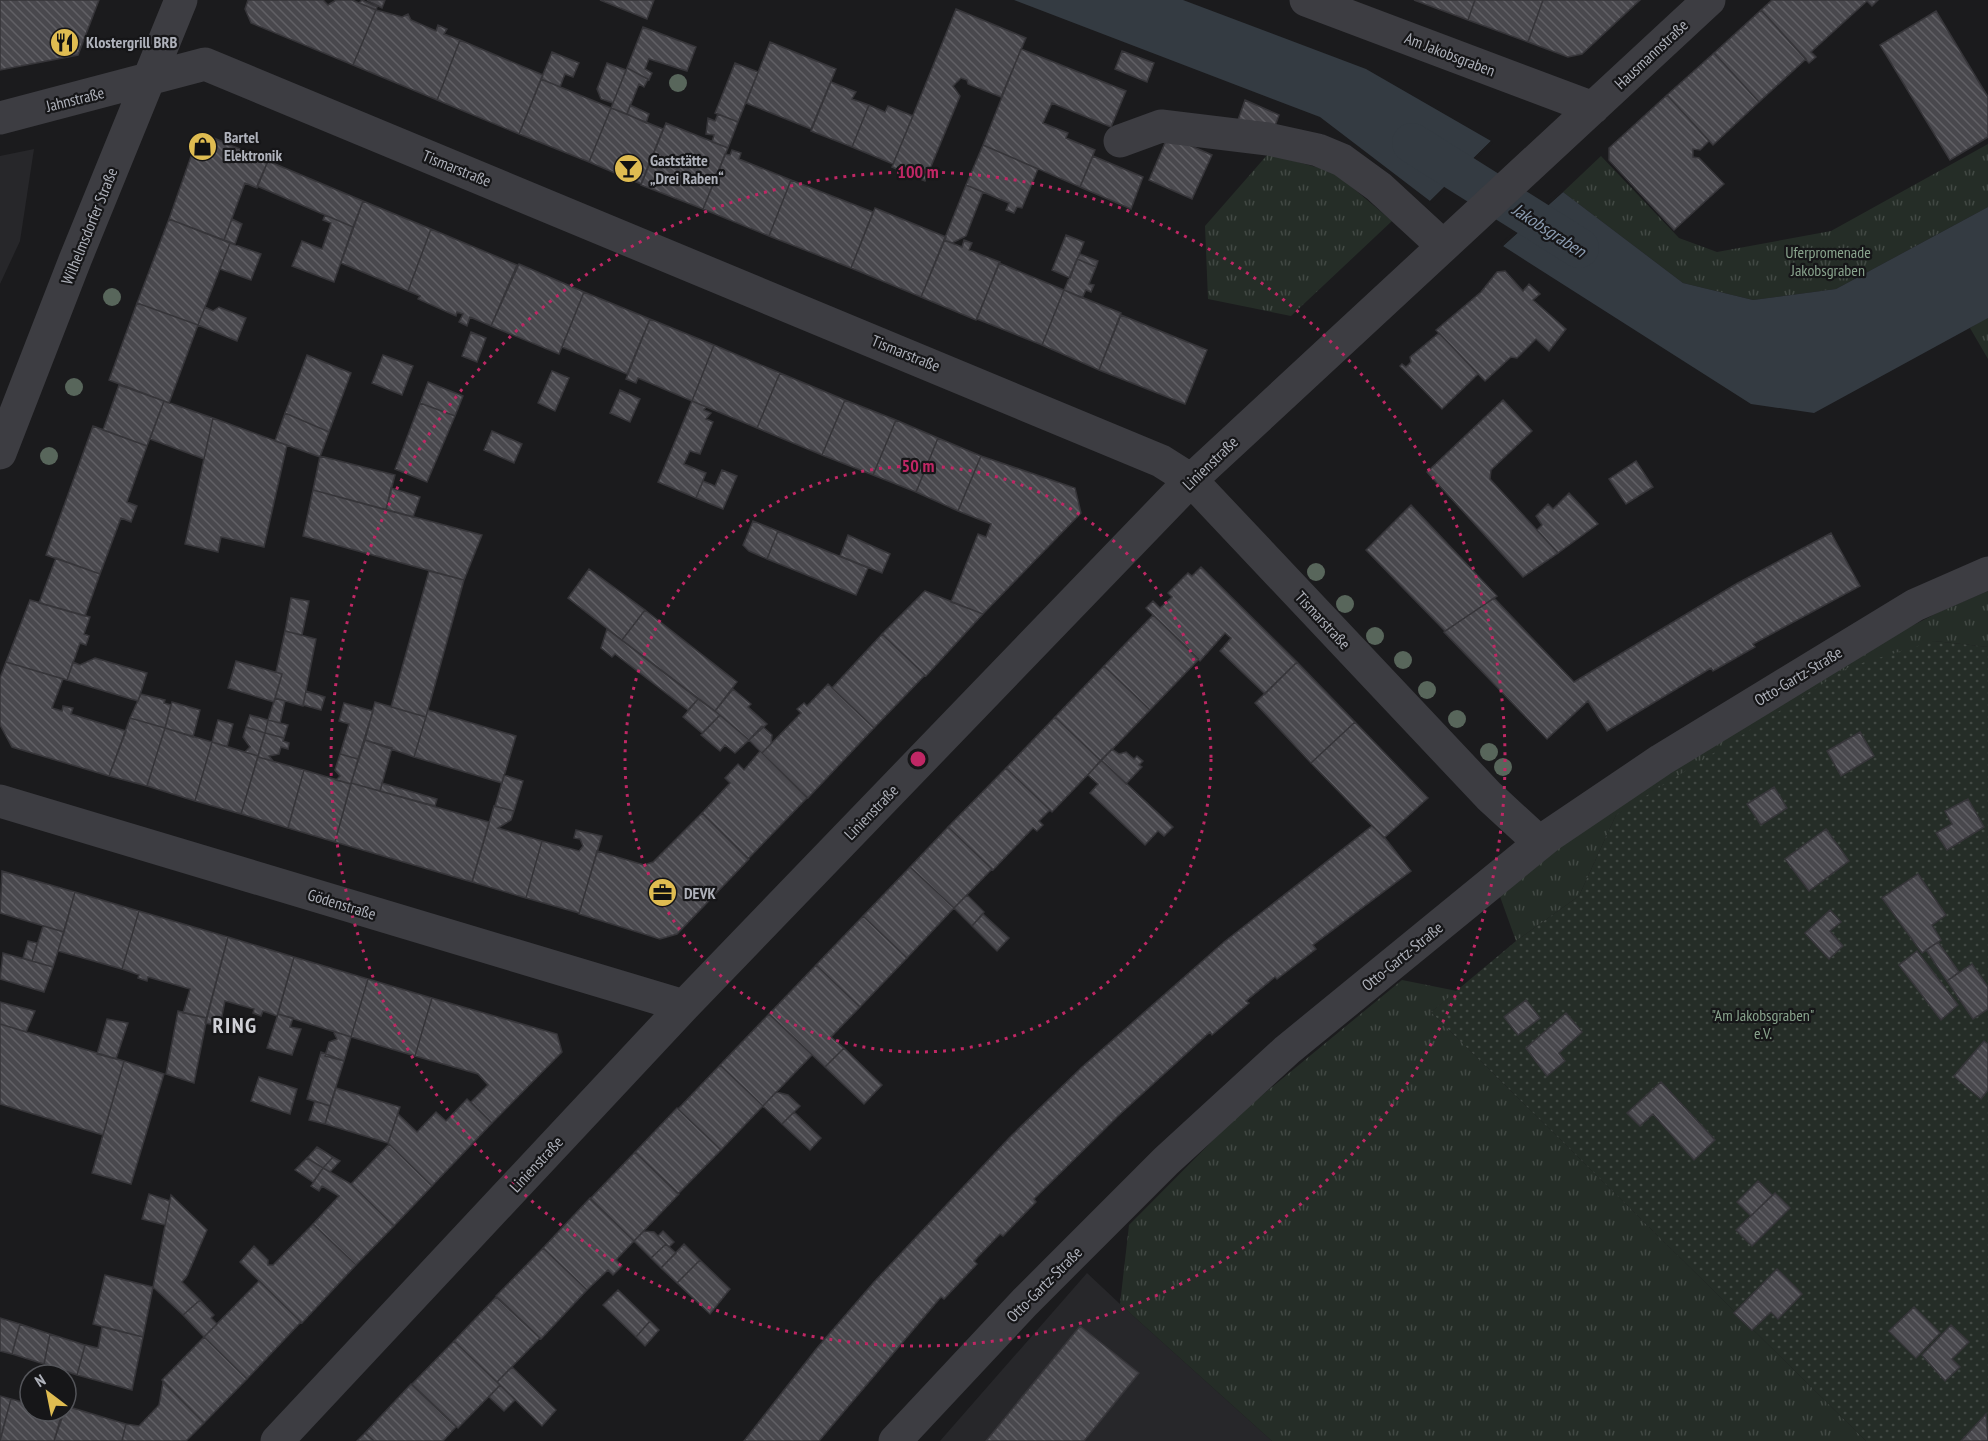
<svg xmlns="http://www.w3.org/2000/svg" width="1988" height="1441" viewBox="0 0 1988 1441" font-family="'PT Sans Narrow',sans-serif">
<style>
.built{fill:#27272a}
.grass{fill:url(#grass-tufts)}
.garden{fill:url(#garden-dots)}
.water{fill:#343b42}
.pier{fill:#1b1b1d}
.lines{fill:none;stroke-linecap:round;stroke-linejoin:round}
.canal{stroke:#343b42;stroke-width:40}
.building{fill:url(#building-back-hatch);stroke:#363539;stroke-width:1.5}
.minor{stroke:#3d3d42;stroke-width:33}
.tree{fill:#58665b}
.ring{fill:none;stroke:#c02765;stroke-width:3;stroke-dasharray:3 6}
.labels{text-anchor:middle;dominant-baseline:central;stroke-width:4.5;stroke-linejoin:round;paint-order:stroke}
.poi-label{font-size:16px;font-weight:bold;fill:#afb2bb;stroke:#161618;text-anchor:start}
.street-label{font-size:16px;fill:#afb2bb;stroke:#161618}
.park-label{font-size:16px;fill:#89a48d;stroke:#161618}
.water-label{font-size:18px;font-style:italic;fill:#8b9cb1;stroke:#161618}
.district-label{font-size:22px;font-weight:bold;letter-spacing:1.5px;fill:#d0d1d7;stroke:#161618}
.centre{fill:#c02765;stroke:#161618;stroke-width:3}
.ring-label{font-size:18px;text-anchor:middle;font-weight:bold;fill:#c02765;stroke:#161618;stroke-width:4.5;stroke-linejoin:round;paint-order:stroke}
</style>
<defs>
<pattern id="grass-tufts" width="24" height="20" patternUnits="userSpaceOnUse" patternTransform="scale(1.5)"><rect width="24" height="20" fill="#252d27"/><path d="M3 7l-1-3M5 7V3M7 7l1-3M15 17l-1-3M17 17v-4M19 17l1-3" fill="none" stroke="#424944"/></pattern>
<pattern id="garden-dots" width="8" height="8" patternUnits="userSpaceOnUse" patternTransform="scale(1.5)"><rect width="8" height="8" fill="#252d27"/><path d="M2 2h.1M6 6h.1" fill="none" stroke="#424944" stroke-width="1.8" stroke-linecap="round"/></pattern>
<pattern id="building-back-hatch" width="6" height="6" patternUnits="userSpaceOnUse" patternTransform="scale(1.5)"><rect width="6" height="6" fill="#49484d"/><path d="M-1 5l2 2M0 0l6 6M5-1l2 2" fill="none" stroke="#616065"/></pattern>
</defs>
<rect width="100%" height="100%" fill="#1b1b1d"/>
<!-- built -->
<path class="built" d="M34 149 20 241 0 284V156Z
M1087 1273 1120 1304 1272 1441H940Z"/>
<!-- grass -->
<path class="grass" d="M1988 144V207L1836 289 1753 300 1683 283 1563 192 1601 156 1679 238 1717 252 1831 231Z
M1268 154 1334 172 1392 221 1291 316 1208 299 1205 226Z
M1988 317V359L1970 328Z
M1988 591V647L1934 641 1616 815 1579 896 1516 941 1498 891 1537 859 1828 669 1939 612Z
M1402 980 1457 991 1431 1012 1866 1441H1272L1120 1304 1129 1225 1238 1115Z"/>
<!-- garden -->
<path class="garden" d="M1934 641 1988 647V1441H1866L1431 1012 1516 941 1579 896 1616 815 1849 667Z"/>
<!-- water -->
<path class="water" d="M1014 0H1183L1366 69 1491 141 1430 201 1320 117Z
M1563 192 1683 283 1753 300 1836 289 1988 207V318L1814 413 1751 404 1503 246Z"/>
<!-- pier -->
<path class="pier" d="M1491 141 1493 143 1433 203 1430 201Z
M1561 190 1563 192 1503 246 1500 244Z"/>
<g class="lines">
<!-- canal -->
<path class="canal" d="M1412 143 1579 248"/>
</g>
<!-- building -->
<path class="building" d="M0 0H99L78 55 0 70Z
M248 0H323L328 5 336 0H352L376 10 353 65 251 23 245 9Z
M362 0 377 7 376 10 359 3Z
M367 0H385L382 8Z
M600 0H654L647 19Z
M1414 0H1475L1468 20Z
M1475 0H1543L1528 42 1468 20Z
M1543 0H1640L1582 54 1568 57 1528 42Z
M1772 0H1878L1872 6 1867 1 1811 52 1816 57 1809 63 1761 10Z
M956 9 1026 38 1001 97 968 84 967 80 961 78 953 86 960 96 925 181 892 167Z
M376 10 402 17 408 14 411 20 436 31 438 25 447 29 444 34 460 40 437 100 353 65Z
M1761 10 1806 59 1759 102 1714 53Z
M1936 11 1988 97V137L1950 160 1880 45Z
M643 27 696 47 687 71 649 59 645 69 652 73 649 80 627 68Z
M460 40 543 75 519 134 437 100Z
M770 42 836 69 811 129 746 103Z
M1021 49 1126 91 1111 127 1052 103 1043 123 1068 133 1066 138 1095 150 1080 187 983 145Z
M1122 51 1154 63 1147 82 1115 69Z
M552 52 579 63 573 77 565 74 560 87 541 79Z
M1714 53 1759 102 1713 145 1667 95Z
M607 63 626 70 613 103 601 99 597 89Z
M735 63 758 72 738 122 715 113Z
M627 68 648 79 644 87 639 84 627 114 611 108Z
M541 79 611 108 589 162 519 134Z
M831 82 856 92 852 99 869 105 852 147 811 131Z
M1667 95 1709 141 1700 150 1693 149V157L1699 158 1724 184 1674 230 1609 160V148Z
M1245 100 1279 115 1274 129 1238 120Z
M630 105 649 114 646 123 627 114Z
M869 105 885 112 888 106 913 116 893 164 852 147Z
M611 108 663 129 641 184 589 162Z
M718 114 738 122 728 148 712 142 714 135 706 134 708 118 715 121Z
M666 123 728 148 703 209 641 185Z
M209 136 268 161 257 188 245 183 224 240 169 219 196 142Z
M1168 136 1212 155 1192 199 1149 180Z
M983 145 1038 169 1022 208 1017 207 1014 213 1006 210 1009 203 966 185Z
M732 150 741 153 739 159 791 180 769 236 703 209 725 154 730 155Z
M1093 156 1143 177 1131 209 1080 187Z
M268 161 363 201 353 227 257 186Z
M791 180 873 212 851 268 769 236Z
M966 185 983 192 966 236 952 243 944 240Z
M363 201 431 229 408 291 341 263Z
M875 208 946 237 921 297 851 268Z
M325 215 353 227 334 282 292 266 302 241 322 249 331 223 323 220Z
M169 219 230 243 198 325 137 303Z
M232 219 242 224 235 244 224 240Z
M431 229 517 265 491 326 470 317 467 326 459 322 463 314 457 312 456 316 418 299 420 296 408 291Z
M1066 235 1084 242 1070 278 1052 270Z
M944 240 962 247 964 240 972 243 969 250 1000 262 976 320 921 297Z
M230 243 261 254 251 280 220 269Z
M1080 254 1098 261 1096 267 1077 259Z
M1077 259 1096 267 1089 284 1094 285 1091 292 1086 290 1082 298 1064 290Z
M999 263 1064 290 1042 345 977 319Z
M519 264 584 292 559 354 491 326Z
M1505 271 1523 291 1529 284 1540 294 1533 300 1566 329 1549 351 1536 339 1517 358 1511 357 1485 381 1436 330 1481 292 1497 272Z
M1064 290 1121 313 1099 370 1042 345Z
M584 292 650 319 627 374 562 347Z
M137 303 198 325 169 403 109 380Z
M205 307 213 311 219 307 246 318 237 341 198 325Z
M1121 315 1207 350 1185 404 1099 370Z
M650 319 714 345 692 401 638 378 636 383 626 379Z
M471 332 486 338 477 362 462 356Z
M1439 333 1478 374 1442 409 1400 366 1402 364 1406 367 1411 362 1410 357Z
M714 345 780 373 757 428 692 401Z
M307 355 351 373 329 432 285 413Z
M383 355 413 366 402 395 372 383Z
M552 371 569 378 555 411 538 403Z
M780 373 845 400 822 455 757 428Z
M428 382 463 396 455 416 420 403Z
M119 385 164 401 147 446 103 430Z
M620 390 640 399 630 422 610 413Z
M845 400 896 420 873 475 822 455Z
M1503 400 1532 431 1491 470 1490 479 1558 553 1523 577 1427 472Z
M164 401 213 418 204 459 150 439Z
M692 401 706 407 704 410 711 413 706 419 713 422 700 454 690 451 684 464 706 473 696 498 658 482Z
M420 403 455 416 427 482 395 469Z
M285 413 329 432 320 457 275 441Z
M213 418 287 445 264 547 221 537 218 552 185 544Z
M896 420 938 438 916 492 873 475Z
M93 426 147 446 127 502 137 506 131 522 121 518 100 574 46 555Z
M492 431 522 444 514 463 484 450Z
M938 438 981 456 958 511 916 492Z
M320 456 395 475 386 510 313 490Z
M981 456 1075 488 1081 513 983 614 951 602 978 534 986 537 991 524 958 511Z
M1636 461 1653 487 1626 504 1609 479Z
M722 470 737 476 723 509 696 498 703 481 715 486Z
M391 488 420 497 413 517 386 510Z
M313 490 482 535 464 580 303 536Z
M1569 493 1598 524 1558 553 1537 530 1542 525 1536 516 1548 504 1553 509Z
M1411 505 1497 596 1445 631 1366 550Z
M753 521 778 531 767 559 749 551 743 545Z
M778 531 868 568 856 595 767 559Z
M1831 533 1860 586 1753 644 1755 647 1713 671 1711 668 1607 731 1588 701 1547 739 1444 632 1494 598 1574 682 1736 584Z
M848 535 890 554 882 573 840 556Z
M56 558 100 574 85 616 39 603Z
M1201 567 1297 662 1265 694 1220 651 1231 638 1225 633 1200 661 1146 608 1153 601 1160 608 1172 597 1168 593 1188 573 1192 576Z
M589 569 645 610 622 640 568 598Z
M429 571 464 580 426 717 391 707Z
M925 591 983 614 926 676 882 634Z
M291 598 309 601 302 635 285 631Z
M30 600 90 617 84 634 89 636 86 645 80 643 67 680 6 662Z
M645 610 737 682 715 711 622 640Z
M1153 615 1199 659 1150 710 1104 666Z
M607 629 698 699 688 710 615 654 612 657 601 648Z
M285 631 316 639 303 706 275 698 282 674 276 672Z
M882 634 925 675 874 728 832 688Z
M95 658 147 673 138 701 67 680 73 662 80 665Z
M236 661 282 674 274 702 228 688Z
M6 662 63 679 52 708 62 711 63 706 73 708 71 714 126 731 109 776 12 747 0 725V678Z
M1297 662 1355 722 1311 763 1255 703Z
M1104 666 1150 710 1101 761 1055 717Z
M828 684 874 728 808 798 762 753 801 713 797 709 804 703 807 706Z
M733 689 751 704 748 707 767 724 749 740 715 711Z
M306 691 325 697 321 710 303 705Z
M141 694 165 700 164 703 171 705 165 728 130 718Z
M275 698 285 701 280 723 268 720Z
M698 699 720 715 702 733 683 717Z
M172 702 200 710 193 737 165 728Z
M375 702 426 717 414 757 365 740Z
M344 703 373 711 358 759 340 754 349 724 339 721Z
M428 710 516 736 502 783 414 757Z
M250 715 268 720 265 733 246 727Z
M720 715 749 740 735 753 725 745 720 751 701 735Z
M1055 717 1101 761 1052 812 1006 768Z
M130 718 165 728 147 786 109 776Z
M218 720 233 724 227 747 212 742Z
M268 720 288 725 284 738 265 733Z
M1355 722 1428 798 1384 838 1311 763Z
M762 726 772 735 771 744 762 753 749 740Z
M246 727 265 733 258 756 245 752 250 747 243 737Z
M165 728 212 742 195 801 147 786Z
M1860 732 1874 756 1841 776 1827 751Z
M265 733 284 738 283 741 289 743 288 749 281 747 279 754 269 756 273 761 258 757Z
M365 740 392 748 380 791 351 783Z
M212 742 258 756 241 814 195 801Z
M1112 749 1119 754 1126 752 1134 759 1137 756 1143 761 1139 765 1142 767 1126 784 1101 760Z
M760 751 807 798 748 859 702 813 730 783 725 778 738 764 744 770Z
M340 754 358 759 351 784 336 780 340 776 335 770Z
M258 757 304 770 288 828 241 814Z
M1101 760 1173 827 1164 836 1158 831 1145 845 1090 793 1098 784 1088 775Z
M1006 768 1050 810 1039 821 1043 825 1037 831 1033 828 993 870 948 827Z
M304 770 351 784 335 842 288 828Z
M504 775 523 781 514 811 495 806Z
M351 783 489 822 472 882 335 842Z
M382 783 437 799 435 806 380 791Z
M1774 787 1787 808 1761 825 1747 804Z
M1968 799 1984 827 1947 850 1936 833 1952 824 1945 811Z
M494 806 514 811 511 820 498 828 542 841 526 898 472 882Z
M702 813 749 859 677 934 660 939 579 914 597 851 644 865 653 862Z
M1372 826 1385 838 1411 871 1313 945 1316 949 1277 979 1275 977 1246 1001 1249 1003 1212 1035 1210 1032 1118 1116 1034 1199 1036 1202 1003 1236 1000 1234 974 1261 977 1264 944 1299 941 1297 819 1441H744L817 1348 874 1282 1010 1137 1082 1067 1224 942Z
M948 827 992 869 954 908 910 867Z
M1826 829 1849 861 1809 891 1785 859Z
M576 830 602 836 579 913 526 898 542 841 579 851 583 846 580 839 574 838Z
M910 867 954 908 907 958 863 916Z
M2 871 75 892 64 932 0 913Z
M1918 874 1946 915 1932 925 1941 940 1922 953 1882 898Z
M75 892 139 911 122 969 58 951Z
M967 895 984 912 972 926 954 908Z
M1830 910 1841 922 1830 931 1843 946 1829 959 1805 933Z
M139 911 228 937 207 1018 183 1013 190 989 148 977 147 981 138 978 139 975 122 969Z
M983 914 1009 938 997 951 972 926Z
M863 916 907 958 860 1007 816 965Z
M43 926 64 932 53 967 32 961Z
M228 937 294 957 277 1016 263 1011 261 1016 253 1013 254 1009 225 1001 220 1026 205 1023Z
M28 941 37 943 32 961 23 958Z
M1938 942 1959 972 1947 981 1926 950Z
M1917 951 1958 1005 1941 1020 1899 965Z
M3 953 53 967 44 992 0 979Z
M294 957 368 979 351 1037 278 1014Z
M1972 964 1988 987V1009L1973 1019 1947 981Z
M816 965 860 1007 831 1037 844 1048 825 1067 769 1014Z
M368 979 432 998 415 1056 351 1037Z
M432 998 557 1034 562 1052 492 1123 471 1102 488 1085 478 1074 415 1056Z
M1526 1000 1540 1018 1518 1035 1504 1017Z
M0 1002 35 1011 26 1032 0 1024Z
M178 1011 207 1018 194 1083 166 1074Z
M1566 1013 1582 1032 1559 1053 1565 1061 1547 1076 1526 1048Z
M278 1014 293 1018 290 1027 301 1029 292 1055 267 1048Z
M769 1014 812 1055 763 1106 720 1065Z
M107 1019 128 1023 116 1059 97 1054Z
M0 1024 124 1061 103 1135 0 1104Z
M333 1031 351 1037 344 1061 325 1056 329 1042 337 1039Z
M1984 1041 1988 1044V1090L1981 1099 1954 1076Z
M844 1048 882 1085 864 1104 825 1067Z
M321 1052 344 1061 330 1106 307 1099Z
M124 1061 164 1074 131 1184 92 1173Z
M720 1065 763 1106 721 1150 678 1109Z
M259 1077 297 1089 290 1114 251 1101Z
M1661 1082 1715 1140 1694 1160 1653 1114 1640 1126 1627 1113Z
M336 1088 400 1107 388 1143 325 1124Z
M776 1092 788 1095 800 1106 782 1124 763 1106Z
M467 1099 492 1123 432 1186 388 1143 398 1114 417 1132 436 1112 446 1121Z
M315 1101 330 1106 325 1124 309 1120Z
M677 1108 721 1150 678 1194 635 1152Z
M794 1112 821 1138 810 1150 782 1124Z
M389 1144 432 1186 394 1226 351 1184Z
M317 1147 333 1157 323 1168 307 1158Z
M635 1152 679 1194 634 1241 590 1199Z
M333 1157 340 1161 330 1172 323 1168Z
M307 1158 323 1168 313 1182 295 1170Z
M323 1168 351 1184 394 1226 356 1265 313 1224 339 1196 322 1186 319 1191 311 1186Z
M1758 1181 1772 1195 1751 1216 1737 1202Z
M1775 1193 1790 1208 1752 1246 1736 1230Z
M149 1194 170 1201 165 1225 142 1219Z
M171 1195 207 1230 187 1276 182 1282 200 1300 183 1315 153 1287Z
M590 1198 634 1241 616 1260 622 1266 613 1275 608 1270 587 1290 543 1248Z
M313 1224 356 1265 302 1323 240 1262 254 1246 268 1260V1265H273Z
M644 1231 654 1232 666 1244 651 1258 634 1241Z
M663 1231 674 1242 669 1247 658 1236Z
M666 1244 676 1253 661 1268 651 1258Z
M684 1244 700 1260 677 1283 661 1268Z
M543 1248 587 1290 541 1339 496 1296Z
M700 1260 730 1289 710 1314 677 1283Z
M1777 1269 1802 1294 1778 1319 1771 1312 1752 1330 1734 1313Z
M105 1275 153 1287 143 1337 93 1324Z
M259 1281 301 1322 247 1379 204 1337Z
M618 1290 650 1321 636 1337 603 1305Z
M496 1297 540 1338 497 1382 454 1341Z
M200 1300 214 1315 211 1318 217 1324 204 1337 183 1315Z
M1914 1307 1940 1333 1916 1358 1889 1331Z
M0 1318 20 1324 12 1354 0 1351Z
M650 1321 659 1330 645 1346 636 1337Z
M20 1324 50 1334 44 1364 12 1354Z
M1951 1325 1969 1342 1952 1359 1960 1367 1945 1381 1922 1355Z
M1080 1326 1139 1373 1084 1441H986Z
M102 1327 143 1337 132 1390 77 1375 85 1345 98 1348Z
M50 1334 85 1345 77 1375 44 1364Z
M204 1337 247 1379 204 1423 162 1380Z
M454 1341 500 1385 458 1428 412 1384Z
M512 1367 556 1410 542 1426 497 1382Z
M163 1382 204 1423 186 1441H122L126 1424 139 1426 159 1405Z
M411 1384 456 1427 443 1441H374L365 1433Z
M500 1385 515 1400 504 1411 489 1397Z
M0 1396 11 1399 0 1440Z
M11 1399 30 1404V1411L62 1413 54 1441H0Z
M66 1406 126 1424 122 1441H54Z
M1986 1414 1988 1441H1961Z
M365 1433 374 1441H357Z"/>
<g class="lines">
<!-- minor -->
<path class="minor" d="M1306 0 1593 108
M0 118 205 64 1161 461 1191 480 1489 796 1540 843
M1120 141 1161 126 1268 139 1318 150 1342 160 1379 187 1443 246
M0 453 75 260 181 0
M0 801 684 1006
M277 1441 684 1006 1191 480 1709 0
M895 1441 1025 1302 1166 1161 1287 1050 1550 835 1661 760 1915 605 1988 573"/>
</g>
<!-- trees -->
<g class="tree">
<circle cx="678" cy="83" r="9"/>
<circle cx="112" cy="297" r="9"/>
<circle cx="74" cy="387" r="9"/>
<circle cx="49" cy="456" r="9"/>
<circle cx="1316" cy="572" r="9"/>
<circle cx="1345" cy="604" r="9"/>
<circle cx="1375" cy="636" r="9"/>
<circle cx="1403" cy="660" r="9"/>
<circle cx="1427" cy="690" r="9"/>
<circle cx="1457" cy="719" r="9"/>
<circle cx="1489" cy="752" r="9"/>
<circle cx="1503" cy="767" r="9"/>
</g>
<!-- distance rings -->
<g class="ring">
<circle cx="918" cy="759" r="293"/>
<circle cx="918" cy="759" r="587"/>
</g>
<!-- icons -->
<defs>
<symbol id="restaurant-disc" viewBox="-11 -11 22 22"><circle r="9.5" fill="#dfbc51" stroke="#161618"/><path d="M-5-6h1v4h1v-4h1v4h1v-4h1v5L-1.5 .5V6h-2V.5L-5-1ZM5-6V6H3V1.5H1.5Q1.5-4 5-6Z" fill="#111"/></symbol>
<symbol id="shop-disc" viewBox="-11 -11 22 22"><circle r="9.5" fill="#dfbc51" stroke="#161618"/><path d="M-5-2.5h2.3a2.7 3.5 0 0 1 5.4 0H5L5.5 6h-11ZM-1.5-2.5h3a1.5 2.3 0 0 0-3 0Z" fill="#111"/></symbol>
<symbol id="bar-disc" viewBox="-11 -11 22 22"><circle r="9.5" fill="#dfbc51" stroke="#161618"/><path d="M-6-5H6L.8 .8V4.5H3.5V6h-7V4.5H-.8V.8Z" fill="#111"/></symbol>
<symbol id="office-disc" viewBox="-11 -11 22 22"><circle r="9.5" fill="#dfbc51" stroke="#161618"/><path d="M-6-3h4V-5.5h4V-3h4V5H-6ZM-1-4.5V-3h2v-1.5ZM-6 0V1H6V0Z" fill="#111"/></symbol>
</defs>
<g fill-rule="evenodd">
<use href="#restaurant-disc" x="48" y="26" width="33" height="33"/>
<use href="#shop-disc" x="186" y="130" width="33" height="33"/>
<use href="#bar-disc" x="612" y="152" width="33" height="33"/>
<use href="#office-disc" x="646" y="876" width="33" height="33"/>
</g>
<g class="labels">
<!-- poi labels -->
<g class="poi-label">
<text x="86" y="42">Klostergrill BRB</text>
<text x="224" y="137">Bartel<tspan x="224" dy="18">Elektronik</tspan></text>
<text x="650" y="160">Gaststätte<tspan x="650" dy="18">„Drei Raben“</tspan></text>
<text x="684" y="893">DEVK</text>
</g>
<!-- street labels -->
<g class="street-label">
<text transform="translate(1450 54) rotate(21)">Am Jakobsgraben</text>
<text transform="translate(1651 54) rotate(-43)">Hausmannstraße</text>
<text transform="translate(75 99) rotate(-14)">Jahnstraße</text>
<text transform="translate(457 168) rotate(22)">Tismarstraße</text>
<text transform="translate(89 226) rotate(-68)">Wilhelmsdorfer Straße</text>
<text transform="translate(906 353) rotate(22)">Tismarstraße</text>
<text transform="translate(1210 463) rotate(-44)">Linienstraße</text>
<text transform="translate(1323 620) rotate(47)">Tismarstraße</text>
<text transform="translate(1798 676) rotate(-31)">Otto-Gartz-Straße</text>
<text transform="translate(871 812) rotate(-46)">Linienstraße</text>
<text transform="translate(342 904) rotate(17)">Gödenstraße</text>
<text transform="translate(1402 956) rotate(-39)">Otto-Gartz-Straße</text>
<text transform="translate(536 1164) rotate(-47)">Linienstraße</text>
<text transform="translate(1044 1284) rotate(-45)">Otto-Gartz-Straße</text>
</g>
<!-- park labels -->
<g class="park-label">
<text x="1828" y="252">Uferpromenade<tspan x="1828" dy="18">Jakobsgraben</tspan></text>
<text x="1763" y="1015">"Am Jakobsgraben"<tspan x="1763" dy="18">e.V.</tspan></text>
</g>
<!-- water labels -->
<g class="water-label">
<text transform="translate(1549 230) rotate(33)">Jakobsgraben</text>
</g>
<!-- district labels -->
<g class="district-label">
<text x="235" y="1025">RING</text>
</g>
</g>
<circle cx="918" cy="759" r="9" class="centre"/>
<g class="ring-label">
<text x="918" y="178">100 m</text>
<text x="918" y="472">50 m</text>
</g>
<!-- north arrow -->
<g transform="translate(48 1393) rotate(328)"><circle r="28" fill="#161618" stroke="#535459" stroke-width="1.5"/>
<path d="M0-4.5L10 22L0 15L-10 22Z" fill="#dfbc51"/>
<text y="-9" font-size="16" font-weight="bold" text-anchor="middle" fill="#afb2bb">N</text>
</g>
</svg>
